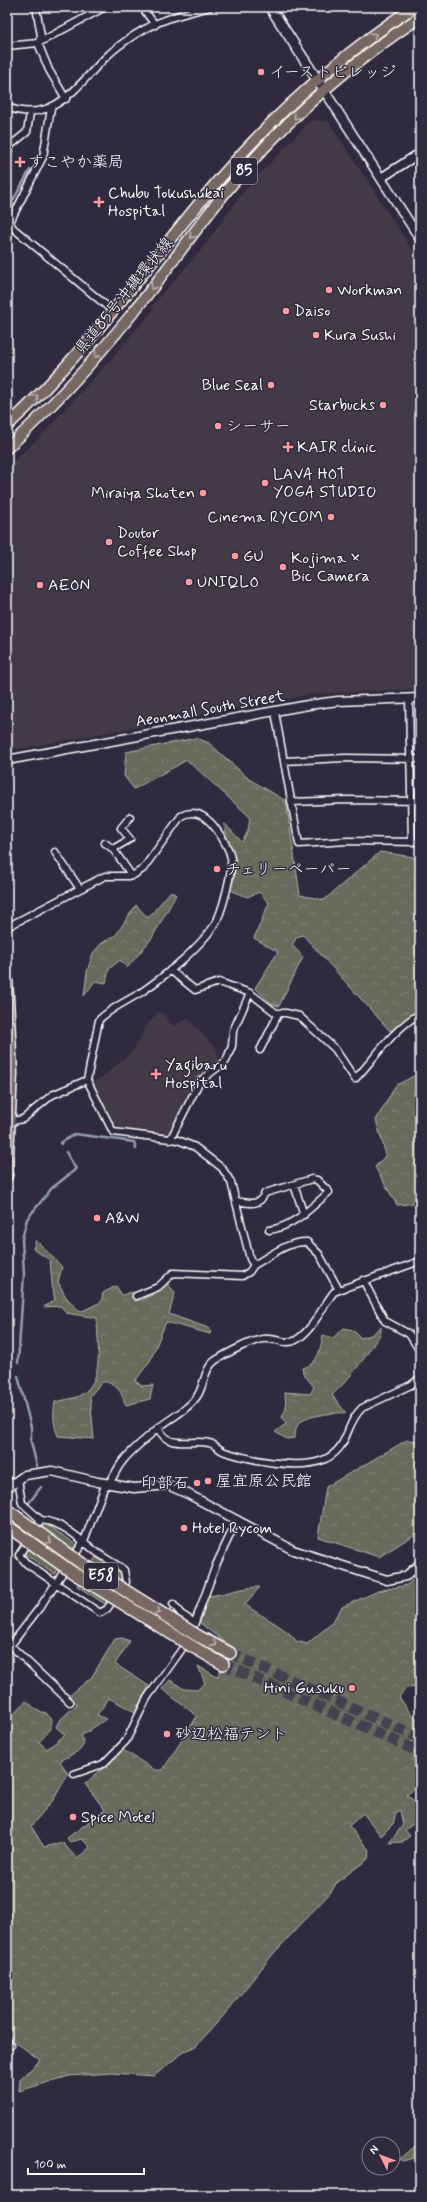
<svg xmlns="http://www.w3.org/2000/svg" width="427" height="2202" viewBox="0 0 427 2202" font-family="Mynerve,'Klee One',sans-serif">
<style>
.built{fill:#423a47}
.grass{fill:#686a5b;stroke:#b4b4ad}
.forest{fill:url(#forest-crowns);stroke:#b4b4ad}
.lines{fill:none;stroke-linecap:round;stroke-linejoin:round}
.stream{stroke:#959fae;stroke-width:2.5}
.motorway-tunnel{stroke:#443f50;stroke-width:11;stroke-dasharray:11 5.5;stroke-linecap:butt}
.minor-casing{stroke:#fff;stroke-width:9}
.tertiary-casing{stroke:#fff;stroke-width:11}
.secondary-casing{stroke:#fff;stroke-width:12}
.primary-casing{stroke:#fff;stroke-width:13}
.trunk-casing{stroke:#fff;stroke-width:13}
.motorway-casing{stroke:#fff;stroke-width:14}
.minor{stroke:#2f2a3d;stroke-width:6}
.tertiary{stroke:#2f2a3d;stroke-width:8}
.secondary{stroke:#2f2a3d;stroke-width:9}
.primary{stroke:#776864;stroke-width:10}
.trunk{stroke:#776864;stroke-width:10}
.motorway{stroke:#776864;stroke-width:11}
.motorway-bridge-casing{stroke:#fff;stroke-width:14;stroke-linecap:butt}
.motorway-bridge{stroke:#776864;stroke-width:11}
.oneway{stroke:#bbb4b2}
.poi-dot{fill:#ff9aa2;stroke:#2f2a3d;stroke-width:1.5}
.labels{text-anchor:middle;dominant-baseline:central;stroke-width:3;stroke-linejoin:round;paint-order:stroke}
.shield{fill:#2f2a3d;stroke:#c1bfc5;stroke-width:1}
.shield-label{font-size:15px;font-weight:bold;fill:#fff}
.poi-label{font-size:16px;fill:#fff;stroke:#2f2a3d;text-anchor:start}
.street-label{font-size:16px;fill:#fff;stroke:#2f2a3d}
</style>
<defs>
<pattern id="forest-crowns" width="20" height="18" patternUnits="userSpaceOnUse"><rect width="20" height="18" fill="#686a5b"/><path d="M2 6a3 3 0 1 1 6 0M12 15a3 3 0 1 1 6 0" fill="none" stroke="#7f8074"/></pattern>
</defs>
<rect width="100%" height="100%" fill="#2f2a3d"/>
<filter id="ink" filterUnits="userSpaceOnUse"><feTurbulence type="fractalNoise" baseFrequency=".025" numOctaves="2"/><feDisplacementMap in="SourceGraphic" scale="8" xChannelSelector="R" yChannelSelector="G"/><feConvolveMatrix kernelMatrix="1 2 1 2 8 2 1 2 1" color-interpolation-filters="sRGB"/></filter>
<g filter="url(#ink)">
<!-- built -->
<path class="built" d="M311 120 329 122 420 262V689L314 694 7 751V467L36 441 113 357 154 309 151 307 201 250 244 191Z
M159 1011 174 1026 187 1018 216 1048 219 1062 195 1083 168 1137 123 1131 116 1128 102 1105 93 1082 105 1075 133 1051 148 1024Z"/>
<!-- grass -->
<path class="grass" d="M43 1522 76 1544 54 1574 22 1552Z
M96 1557 124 1575 105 1604 77 1586Z"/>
<!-- forest -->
<path class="forest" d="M196 738 209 743 249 779 286 801 300 895 324 900 380 852 420 858V1011L390 1031 303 935 297 937 292 945 303 957 279 1006 272 1004 255 988 278 952 254 938 269 903 259 892 247 897 230 890C232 882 235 873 235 865 235 850 224 838 224 823L242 842 248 831 250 817 187 760 134 789 124 776 126 752Z
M171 891 176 895 152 938 127 968 120 960 109 969 106 983 95 981 84 996 87 972 93 953 102 943 116 935 136 905 148 918Z
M420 1073V1203L397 1205 375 1167 386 1155 376 1120 396 1085Z
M36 1240 62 1267 58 1282 66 1297 80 1312 101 1302 103 1293 116 1286 122 1295 132 1292 136 1301 150 1296 168 1284 175 1293 169 1314 211 1329 210 1334 166 1322 150 1361 135 1381 142 1386 153 1385 150 1399 126 1405 120 1391 110 1382H102L90 1396 94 1439 58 1436C53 1424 53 1415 55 1402 62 1400 72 1399 79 1396 106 1383 97 1342 97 1318L66 1313 61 1306 44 1307 55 1300 52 1284 50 1260 33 1249Z
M381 1327V1333C366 1356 352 1377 332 1395L346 1413C336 1412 311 1415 302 1421 296 1424 295 1432 295 1438L287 1439 275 1432 286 1424 282 1417 286 1409 285 1392 310 1394 314 1387 303 1373 302 1368C319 1365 320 1348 323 1335L333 1338 344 1328 353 1330 361 1338 371 1335Z
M407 1440 420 1441V1531L379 1557 318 1537 326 1487Z
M420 1573V1687L406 1688 399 1697 413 1717 420 1719V1739L411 1742 415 1753H420V1783L407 1795 420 1806V1819L405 1830 410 1836 402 1842 389 1843 403 1825 400 1810 396 1812 393 1824 381 1836 363 1813 349 1826 369 1850 368 1859 337 1882 331 1892 274 1953 224 2015 195 2047 183 2052 154 2076 112 2073 69 2076 19 2091 20 2080 40 2060 14 2041 7 2032V1712L12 1716 26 1701 38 1711 46 1713 51 1719V1729L39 1742 47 1749 65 1735 56 1727 59 1721 77 1704 69 1696 91 1678 115 1639 122 1638 130 1641 115 1664 149 1686 135 1712 109 1698 97 1715 106 1719 81 1736 84 1744 80 1750 60 1761 68 1774 54 1799 31 1826 44 1847 63 1843 77 1859 90 1847 82 1839 70 1842 67 1838 105 1810 85 1784 123 1750 155 1770H163L197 1716 162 1689 170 1680 184 1689 197 1690 205 1683 198 1666 217 1677 232 1648 200 1623 208 1596C227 1594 242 1587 260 1587L245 1604C256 1614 290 1629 296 1641L307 1644 331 1624 342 1607 378 1591 407 1585Z
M420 2142V2156L403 2161 400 2159Z"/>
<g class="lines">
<!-- stream -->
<path class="stream" d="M7 211 30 170
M61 1144 60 1143 75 1134 134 1142 136 1149
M18 1363 24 1274 22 1239 27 1219 52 1188 76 1169 66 1152
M18 1376 31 1427V1442L37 1466
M28 1504 41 1487
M7 1541 11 1533"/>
<!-- motorway-tunnel -->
<path class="motorway-tunnel" d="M230 1653 420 1738
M223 1664 420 1752"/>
<defs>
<path id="minor" d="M36 7 41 36 38 43 49 70 66 99
M142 7 155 25
M7 46 38 43 105 7
M7 107C53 125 76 87 105 58 114 49 125 41 136 34 158 20 185 13 210 7
M51 108 43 157 10 222 13 228 114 312
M8 153 11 145 27 132 30 113
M409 698 412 842
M275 712 299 844 348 841 420 842
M284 761 344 758 420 759
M291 802 348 800 420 801
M130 817 121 828 130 839 113 849 132 876
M105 843 113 849
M55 852 80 889
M7 927 105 876H132L143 869 181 816C196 808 207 817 216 829 234 854 234 860 227 889 224 901 221 915 214 926 197 950 164 977 140 993 127 1001 109 1009 99 1020L87 1080 113 1132 178 1140 195 1147 222 1168 231 1182 250 1259 254 1265C270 1256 288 1241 307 1242L319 1254 339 1290 420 1261
M250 993 276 1013H286L299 1016 335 1049 355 1079C376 1057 390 1033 416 1016
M260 1050 279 1013
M7 1122 23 1119 52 1095 87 1080
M170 1140 200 1081 226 1061 232 1046 233 1031 250 993 219 982 195 990 170 970
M294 1185 304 1215
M236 1201C249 1203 259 1207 265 1193L312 1179 317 1180 329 1192C312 1207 293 1227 269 1230
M363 1280 385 1321 409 1334 420 1351
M136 1296 158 1287 173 1273 242 1276 249 1272 254 1265
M158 1428C171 1418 189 1409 198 1395 205 1383 204 1368 216 1360 227 1353 250 1341 263 1339 275 1337 286 1346 296 1340 313 1330 322 1307 334 1292L339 1290
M18 1479 22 1503 41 1520 19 1555 27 1564 100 1613 107 1609 126 1582 124 1570C115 1563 104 1558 95 1551 79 1538 62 1522 41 1520
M173 1604 181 1614 195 1623
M191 1633 216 1565 237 1520
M11 1646 70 1702
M7 1650 40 1607 84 1541 104 1488C113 1481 115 1471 122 1462 132 1449 146 1439 158 1428 168 1450 189 1439 209 1443 215 1444 219 1450 225 1452 250 1460 298 1470 323 1460 350 1449 344 1425 362 1408L411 1385 420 1378
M74 1774 103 1764 126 1741 147 1698 187 1642
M7 2041 11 2045"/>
<path id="tertiary" d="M324 90 420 239
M381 178 420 153
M7 760 308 705 338 701 420 698
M7 1488 25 1475 52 1471 98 1482 134 1488 168 1485 188 1494 293 1550 387 1580 406 1576 420 1564"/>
<path id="secondary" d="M270 7 324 90"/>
<path id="primary" d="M7 426C89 351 150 260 222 176 278 111 342 54 414 7
M7 448C52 407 93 362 131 315 166 272 197 226 233 183 286 119 351 63 420 17"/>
<path id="trunk" d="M7 978 12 1073 7 1176"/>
<path id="motorway" d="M198 1636 230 1653
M193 1647 223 1664"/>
</defs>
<!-- minor casing -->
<use href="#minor" class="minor-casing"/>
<!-- tertiary casing -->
<use href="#tertiary" class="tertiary-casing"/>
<!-- secondary casing -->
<use href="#secondary" class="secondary-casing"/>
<!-- primary casing -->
<use href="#primary" class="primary-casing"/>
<!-- trunk casing -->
<use href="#trunk" class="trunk-casing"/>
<!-- motorway casing -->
<use href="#motorway" class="motorway-casing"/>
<!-- minor -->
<use href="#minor" class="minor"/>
<!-- tertiary -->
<use href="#tertiary" class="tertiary"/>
<!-- secondary -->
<use href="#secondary" class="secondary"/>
<!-- primary -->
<use href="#primary" class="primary"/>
<!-- trunk -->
<use href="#trunk" class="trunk"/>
<!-- motorway -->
<use href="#motorway" class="motorway"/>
<defs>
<path id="motorway-bridge" d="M7 1510 81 1563 198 1636
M7 1526 72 1572 193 1647"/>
</defs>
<!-- motorway-bridge casing -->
<use href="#motorway-bridge" class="motorway-bridge-casing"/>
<!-- motorway-bridge -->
<use href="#motorway-bridge" class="motorway-bridge"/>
</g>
<!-- one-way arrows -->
<defs><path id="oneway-chevron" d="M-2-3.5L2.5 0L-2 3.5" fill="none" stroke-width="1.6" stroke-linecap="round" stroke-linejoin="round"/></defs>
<g class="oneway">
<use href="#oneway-chevron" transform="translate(374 35) rotate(-36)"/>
<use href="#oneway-chevron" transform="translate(296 117) rotate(134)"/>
<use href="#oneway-chevron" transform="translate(192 236) rotate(127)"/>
<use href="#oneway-chevron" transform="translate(153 287) rotate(128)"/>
<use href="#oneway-chevron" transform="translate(97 355) rotate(132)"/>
<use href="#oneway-chevron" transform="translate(36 397) rotate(-45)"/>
<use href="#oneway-chevron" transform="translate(49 1541) rotate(35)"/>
<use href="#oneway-chevron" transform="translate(158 1612) rotate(32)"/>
<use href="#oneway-chevron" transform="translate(214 1644) rotate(28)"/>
</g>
</g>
<!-- markers -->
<g class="poi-dot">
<circle cx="261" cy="72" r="4"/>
<path d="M18 156h4v4h4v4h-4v4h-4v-4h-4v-4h4z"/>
<path d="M97 196h4v4h4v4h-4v4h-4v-4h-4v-4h4z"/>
<circle cx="329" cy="290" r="4"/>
<circle cx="286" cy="311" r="4"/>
<circle cx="316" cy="335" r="4"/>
<circle cx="271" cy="385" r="4"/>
<circle cx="383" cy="405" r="4"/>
<circle cx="218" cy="426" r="4"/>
<path d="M286 441h4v4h4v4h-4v4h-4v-4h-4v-4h4z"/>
<circle cx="265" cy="483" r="4"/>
<circle cx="203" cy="493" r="4"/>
<circle cx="331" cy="517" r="4"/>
<circle cx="109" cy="542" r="4"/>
<circle cx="235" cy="556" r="4"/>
<circle cx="283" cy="567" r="4"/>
<circle cx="189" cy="582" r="4"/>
<circle cx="40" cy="585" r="4"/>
<circle cx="217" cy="869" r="4"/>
<path d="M154 1068h4v4h4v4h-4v4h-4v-4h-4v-4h4z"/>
<circle cx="97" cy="1218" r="4"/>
<circle cx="208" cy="1481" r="4"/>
<circle cx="197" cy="1483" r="4"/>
<circle cx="184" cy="1528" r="4"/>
<circle cx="352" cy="1688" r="4"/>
<circle cx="167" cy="1734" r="4"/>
<circle cx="73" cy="1817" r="4"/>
</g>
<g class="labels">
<!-- shield labels -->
<g class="shield">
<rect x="231" y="158" width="26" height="26" rx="3"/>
<rect x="84" y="1563" width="34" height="26" rx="3"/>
</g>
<g class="shield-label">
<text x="244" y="171">85</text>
<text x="101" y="1576">E58</text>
</g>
<!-- poi labels -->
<g class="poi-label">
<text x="269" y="72">イーストビレッジ</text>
<text x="28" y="162">すこやか薬局</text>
<text x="108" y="193">Chubu Tokushukai<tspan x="108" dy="18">Hospital</tspan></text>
<text x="337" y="290">Workman</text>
<text x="294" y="311">Daiso</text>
<text x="324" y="335">Kura Sushi</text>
<text x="263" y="385" text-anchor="end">Blue Seal</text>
<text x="375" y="405" text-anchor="end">Starbucks</text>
<text x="226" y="426">シーサー</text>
<text x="297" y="447">KAIR clinic</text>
<text x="273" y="474">LAVA HOT<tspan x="273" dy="18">YOGA STUDIO</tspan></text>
<text x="195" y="493" text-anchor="end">Miraiya Shoten</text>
<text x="323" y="517" text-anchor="end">Cinema RYCOM</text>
<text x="117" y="533">Doutor<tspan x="117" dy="18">Coffee Shop</tspan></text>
<text x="243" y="556">GU</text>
<text x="291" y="558">Kojima ×<tspan x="291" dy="18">Bic Camera</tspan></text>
<text x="197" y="582">UNIQLO</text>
<text x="48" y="585">AEON</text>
<text x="225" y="869">チェリーペーパー</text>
<text x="165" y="1065">Yagibaru<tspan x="165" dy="18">Hospital</tspan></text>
<text x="105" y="1218">A&amp;W</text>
<text x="216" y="1481">屋宜原公民館</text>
<text x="189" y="1483" text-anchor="end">印部石</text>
<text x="192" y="1528">Hotel Rycom</text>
<text x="344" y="1688" text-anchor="end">Hini Gusuku</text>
<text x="175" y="1734">砂辺松福テント</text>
<text x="81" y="1817">Spice Motel</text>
</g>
<!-- street labels -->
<g class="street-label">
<text transform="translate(124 296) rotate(-51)">県道85号沖縄環状線</text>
<text transform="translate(210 709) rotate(-10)">Aeonmall South Street</text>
</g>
</g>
<!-- margin -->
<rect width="427" height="2202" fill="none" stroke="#2f2a3d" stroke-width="24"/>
<rect x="12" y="12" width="403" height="2178" fill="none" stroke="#fff" stroke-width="1.5" filter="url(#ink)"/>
<!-- north arrow -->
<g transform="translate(381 2156) rotate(312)"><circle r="19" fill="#2f2a3d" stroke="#827f8b"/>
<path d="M0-3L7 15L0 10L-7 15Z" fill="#ff9aa2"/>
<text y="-6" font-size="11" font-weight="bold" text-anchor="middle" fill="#ffffff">N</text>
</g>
<!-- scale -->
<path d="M28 2168v6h116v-6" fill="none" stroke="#ffffff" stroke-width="2"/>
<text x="34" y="2168" font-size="12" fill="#ffffff" stroke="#2f2a3d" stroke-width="3" paint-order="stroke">100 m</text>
</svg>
